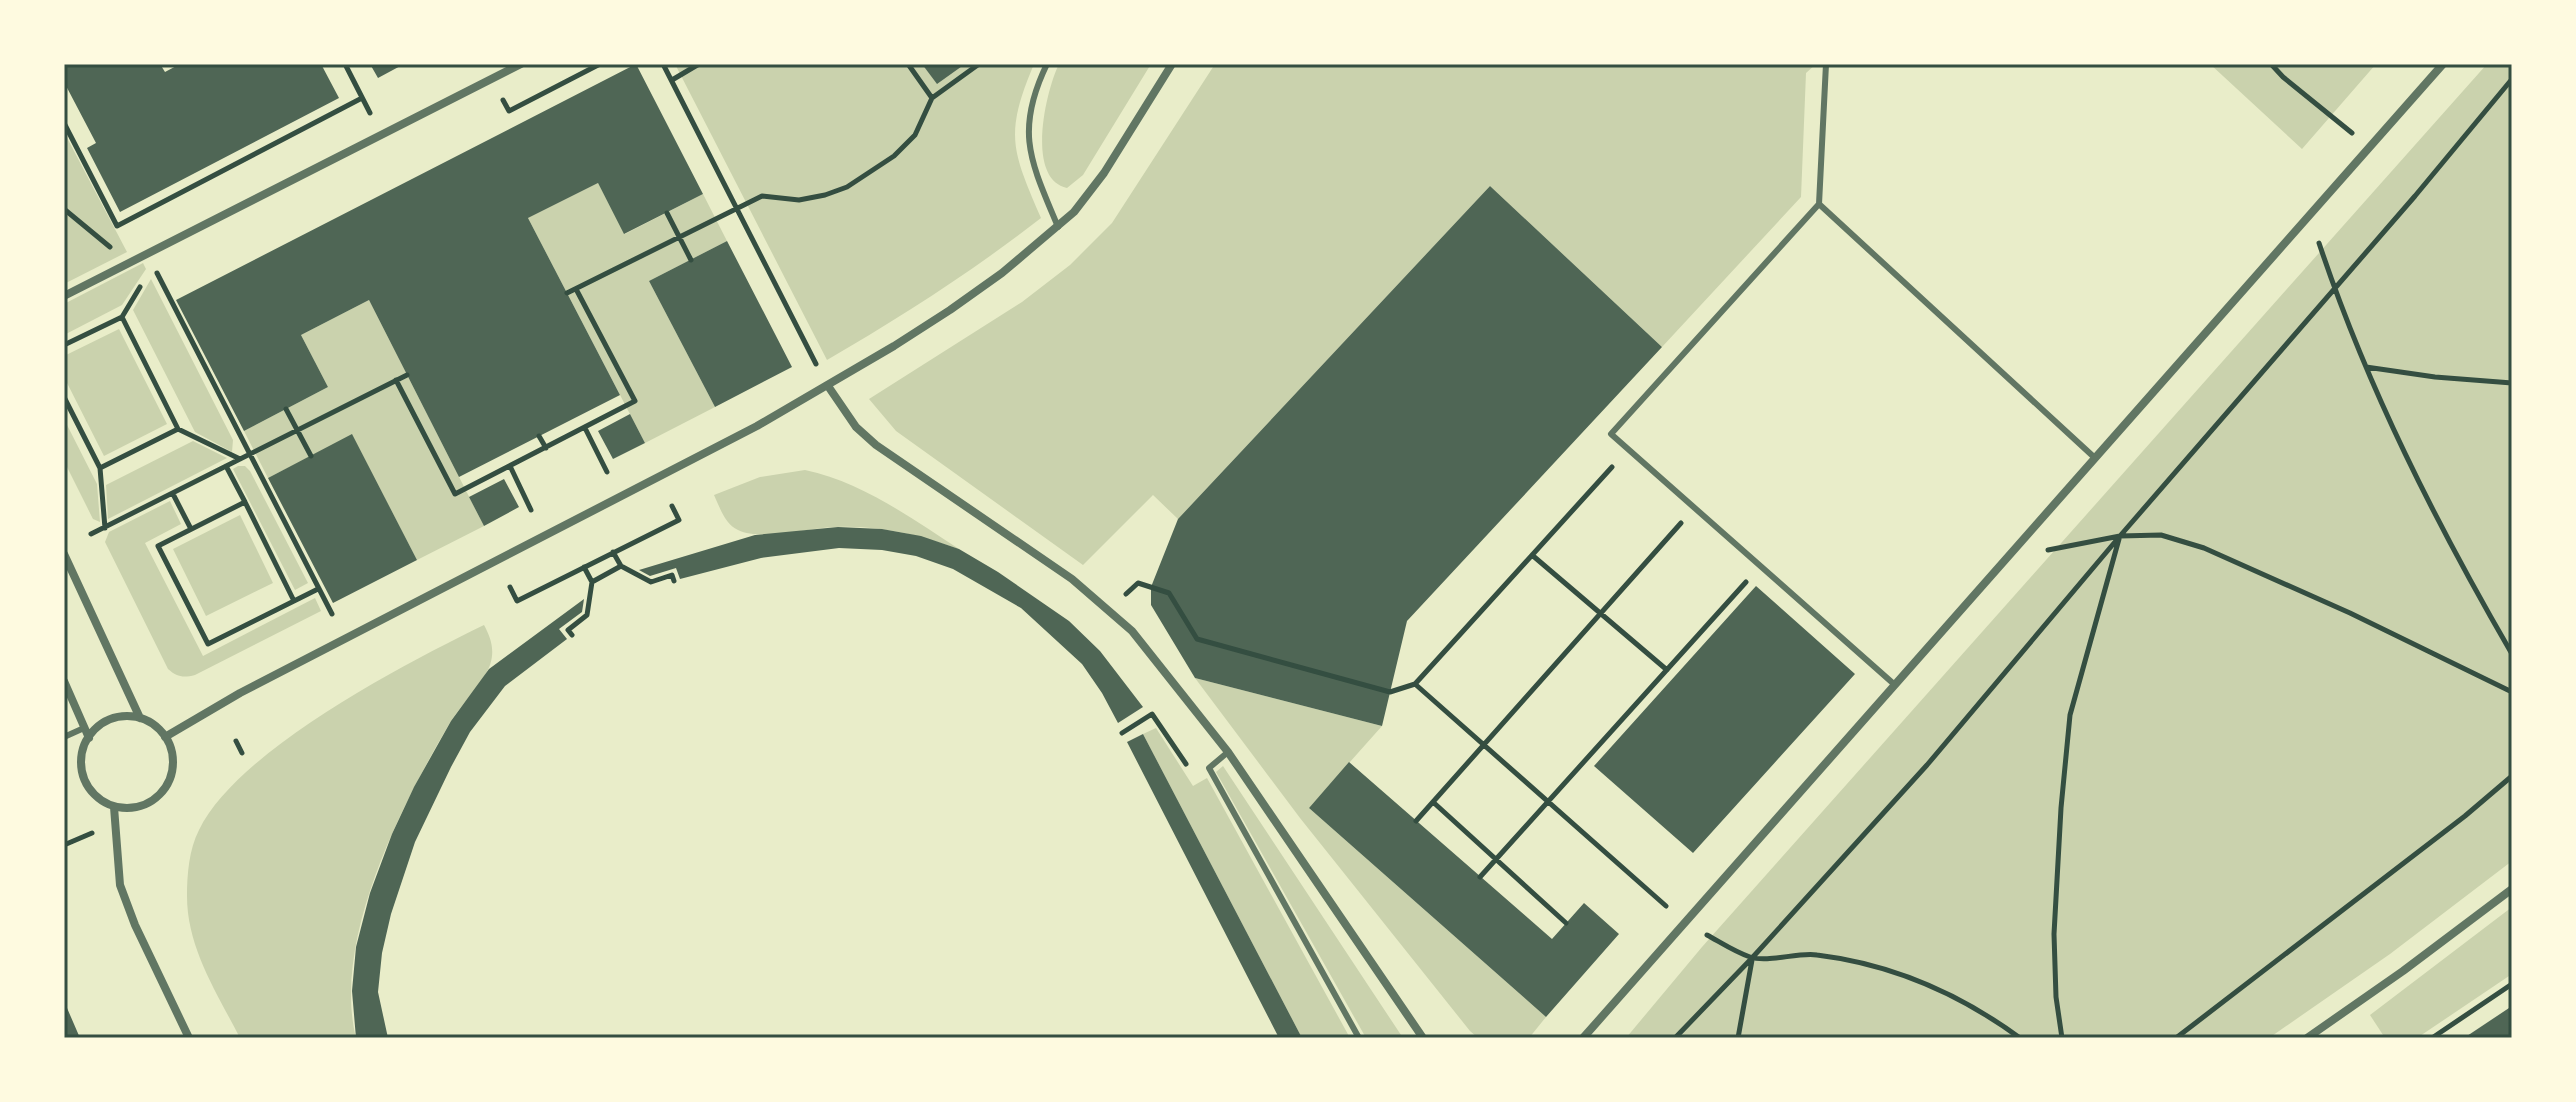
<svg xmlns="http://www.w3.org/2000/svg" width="2576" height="1102" viewBox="0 0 2576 1102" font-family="'Fira Sans Condensed',sans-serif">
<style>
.green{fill:#cad2ad}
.building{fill:#4f6655}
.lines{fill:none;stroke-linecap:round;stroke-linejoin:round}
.path{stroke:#344e41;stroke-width:5}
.service{stroke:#617663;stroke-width:6}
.minor{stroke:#617663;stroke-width:8}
.neatline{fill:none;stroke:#344e41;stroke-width:3}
</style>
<rect width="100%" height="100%" fill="#e9edc9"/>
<!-- green -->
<path class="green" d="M675 64H1034C1004 135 1012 150 1041 218 973 271 901 317 827 360Z
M1059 64H1151L1083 175 1067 188C1025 179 1046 90 1059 64Z
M1215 64H1816L1806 73 1801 197 1662 347 1490 186 1178 519 1153 495 1083 565 896 431 869 399 1022 302 1070 265 1112 223Z
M2210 64H2376L2302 149Z
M2487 64H2512V861L2390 954 2269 1038H1626L1702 947Z
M64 132 127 252 64 284Z
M598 183 625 234 703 194 727 241 649 281 715 407 645 443 528 218Z
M143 263 146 269 122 305 64 335V304Z
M151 279 233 440 232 452 195 432 133 310Z
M369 300 484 526 417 560 352 435 268 478 244 431 328 387 301 335Z
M119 329 167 424 104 456 64 377V356Z
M64 419 97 484 100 522 93 519 64 461Z
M193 441 227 458 108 519 106 485Z
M238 466H245L250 471 308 583 295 590 233 469Z
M805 470C862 482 911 518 959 549 919 535 880 525 837 527 809 527 763 542 738 530 725 524 720 508 714 495L760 477Z
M170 501 181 524 145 543 203 656 315 598 321 611 195 675C183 678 177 677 168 669L105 542 109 532Z
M240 515 273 583 206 616 173 549Z
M484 625C491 638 495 650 490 665 484 682 458 708 448 726 400 808 332 941 356 1038H240C217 993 187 948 187 896 187 875 189 849 199 830 238 750 404 664 484 625Z
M1195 678 1382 726 1309 808 1546 1017 1529 1038H1478L1470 1031 1300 818Z
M1156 728 1193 786 1207 778 1350 1038H1302L1143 734Z
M1223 766 1403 1038H1366L1216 772Z
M2512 907V974L2417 1038H2385L2370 1015Z"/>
<!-- building -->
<path class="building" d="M64 64H160L165 72 180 64H321L339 98 120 212 87 148 96 143 64 82Z
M370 64H404L378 78Z
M636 64 703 194 624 234 598 183 528 218 620 395 459 477 369 300 301 335 328 387 244 431 176 300Z
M922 64H965L937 84Z
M1490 186 1662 347 1407 621 1382 726 1195 678 1151 605V587L1178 519Z
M727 241 792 367 715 407 649 281Z
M630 414 645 443 613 459 598 431Z
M352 434 417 560 333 603 268 478Z
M504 479 519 507 484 526 469 497Z
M838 527 882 529 921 536 959 549 998 572 1069 621 1100 651 1143 707 1118 723 1102 693 1082 664 1021 608 953 569 916 556 882 550 839 548 761 558 680 579 676 568 650 576 639 570 755 535Z
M1756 586 1855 674 1693 853 1594 766Z
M584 599 582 612 559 629 567 639 505 686 470 732 451 767 415 842 391 914 382 953 378 992 388 1038H356L352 991 356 947 370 893 392 834 414 787 451 721 489 669Z
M1143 734 1302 1038H1279L1127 742Z
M1349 762 1552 939 1584 903 1619 934 1546 1017 1309 808Z
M64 1001 80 1038H64Z
M2512 1006V1038H2464Z"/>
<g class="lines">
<!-- path -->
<path class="path" d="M345 64 370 113
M663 64 816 364
M908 64 932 98 979 64
M2271 64 2283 77 2352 133
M672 80 699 64
M503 100 509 111 600 64
M64 123 117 226 362 98
M64 209 110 247
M667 213 691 260
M2319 243C2367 387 2436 523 2512 654
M157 273 332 614
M567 293 762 196 799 200 825 195 847 187 894 156 915 135 932 98
M122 317 140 287
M64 345 122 317 178 429 240 459
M2366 367 2435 377 2512 383
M396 380 455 494 635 401 576 289
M64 397 100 468 178 429
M286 409 311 456
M585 428 607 472
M539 436 546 448
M226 466 245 502
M510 466 531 510
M100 468 105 528
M173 494 191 529
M91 534 407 375
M2048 550 2120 536 2161 535 2204 548 2350 613 2512 692
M613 552 621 566
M1532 555 1667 670
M584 567 592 582
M510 587 517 601 679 520 672 506
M1126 594 1138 583 1169 593 1197 639 1390 692 1415 684 1612 467
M294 601 245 502 158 546 208 644 318 589
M572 635 568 630 587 615 592 582 621 566 651 582 672 575 674 581
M1415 684 1666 906
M1122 733 1152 714 1186 764
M236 741 242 753
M1433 802 1566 923
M1416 821 1681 523
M64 845 92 833
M1480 877 1746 582
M1707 935C1720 942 1735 952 1750 957 1768 963 1798 952 1817 955 1891 964 1960 994 2020 1038
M1675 1038 1752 958 1927 765 2120 536 2415 196 2512 79
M1738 1038 1752 960
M2062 1038 2056 997 2054 934 2061 808 2070 715 2119 539
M2176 1038 2465 816 2512 776
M2432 1038 2512 984"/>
<!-- service -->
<path class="service" d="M1047 64C1014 132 1031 162 1058 227
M1826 64 1819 204 1611 434 1895 685
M1819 204 2095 458
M64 737 84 728
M1228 752 1209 768 1359 1038"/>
<!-- minor -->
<path class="minor" d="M64 296 521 64
M828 386 856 427 876 445 1072 579 1132 631 1228 752 1423 1038
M64 554 140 718
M64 681 89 738
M81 762a46 46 0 1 1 92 0a46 46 0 1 1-92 0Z
M165 737 240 693 757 426 894 346 950 310 1002 273 1074 212 1104 173 1172 64
M114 807 120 885 135 925 189 1038
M1583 1038 2443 64
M2307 1038 2403 971 2512 889"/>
</g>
<!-- border -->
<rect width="2576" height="1102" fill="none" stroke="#fefae0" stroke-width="132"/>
<rect x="66" y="66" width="2444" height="970" class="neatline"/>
</svg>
